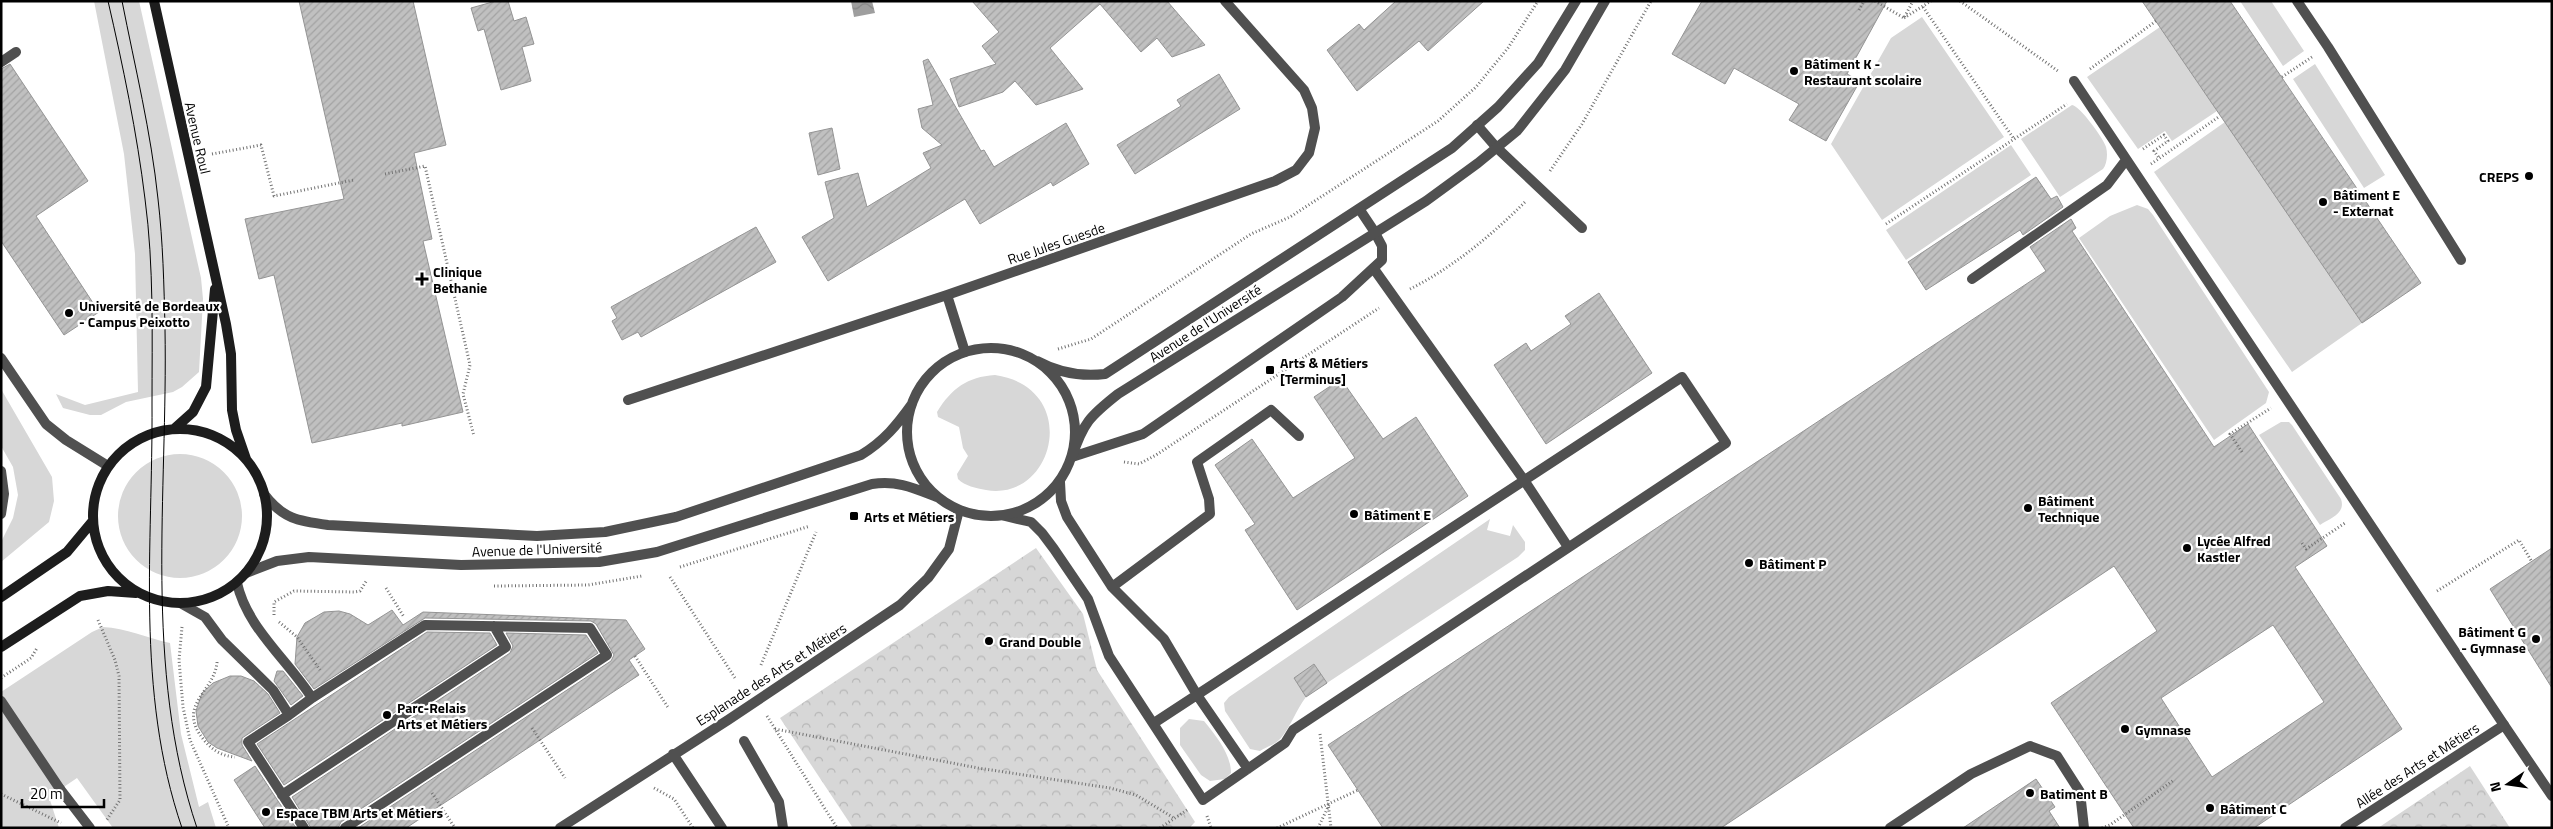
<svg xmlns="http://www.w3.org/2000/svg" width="2553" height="829" viewBox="0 0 2553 829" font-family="'Titillium Web',sans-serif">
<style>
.grass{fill:#d7d7d7}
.forest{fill:url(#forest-crowns)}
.water{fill:url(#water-waves)}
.building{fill:url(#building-hatch);stroke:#949494;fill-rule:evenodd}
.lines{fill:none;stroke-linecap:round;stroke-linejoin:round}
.path{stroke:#727272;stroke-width:3;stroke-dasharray:1 2.5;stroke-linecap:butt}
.service{stroke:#505050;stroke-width:10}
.pedestrian{stroke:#505050;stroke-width:10}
.minor{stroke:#505050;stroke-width:10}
.tertiary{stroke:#505050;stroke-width:10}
.secondary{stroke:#1d1d1d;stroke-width:10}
.tram{stroke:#000;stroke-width:1}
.poi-dot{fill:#000;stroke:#fff;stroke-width:2}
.labels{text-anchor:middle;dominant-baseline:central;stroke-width:4.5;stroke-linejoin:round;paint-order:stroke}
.poi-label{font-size:14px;font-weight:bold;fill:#000;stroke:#fff;text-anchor:start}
.street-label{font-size:14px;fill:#000;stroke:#fff}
</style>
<defs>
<pattern id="forest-crowns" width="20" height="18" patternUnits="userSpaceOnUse" patternTransform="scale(1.25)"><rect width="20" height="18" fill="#d7d7d7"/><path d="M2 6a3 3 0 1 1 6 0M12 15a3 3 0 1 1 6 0" fill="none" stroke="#b7b7b7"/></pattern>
<pattern id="water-waves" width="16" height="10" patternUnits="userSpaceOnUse" patternTransform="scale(1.25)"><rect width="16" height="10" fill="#9e9e9e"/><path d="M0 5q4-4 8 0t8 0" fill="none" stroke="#868686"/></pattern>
<pattern id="building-hatch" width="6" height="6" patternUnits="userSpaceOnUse" patternTransform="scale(1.25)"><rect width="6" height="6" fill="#c0c0c0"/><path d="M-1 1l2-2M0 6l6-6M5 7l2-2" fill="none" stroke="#a3a3a3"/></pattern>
</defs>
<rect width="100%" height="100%" fill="#fff"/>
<!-- grass -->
<path class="grass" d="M94 1H139L201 278 203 299 199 372 182 387 173 392 126 402 101 415H90L63 408 56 394 85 405 138 392 135 254 124 154Z
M2240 1H2271L2304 51 2283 66Z
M1922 17 2004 137 1882 220 1831 144 1891 38Z
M2160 27 2217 111 2172 141 2165 131 2138 149 2087 77Z
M2315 64 2385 175 2364 188 2293 79Z
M2072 105C2080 106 2104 139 2106 147 2108 154 2107 164 2103 169L2060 197 2021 139Z
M2225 122 2362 323 2292 372 2154 172Z
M2011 145 2031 175 1906 260 1886 230Z
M2137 205 2148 209 2153 215 2269 392 2266 403 2214 440 2079 238 2110 216Z
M995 375C1082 388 1055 502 986 490 976 488 965 486 958 479L957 474 968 456 963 448 959 427 938 417 937 412C952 388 967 377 995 375Z
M1 389 52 477 54 501 49 522 1 562V542L13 518 18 495 13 467 1 446Z
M2281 422H2289L2292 425 2341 499C2346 514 2330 518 2320 525L2259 435Z
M118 516a62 62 0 1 1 124 0a62 62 0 1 1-124 0Z
M1490 519 1487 530 1510 536 1513 525 1525 542V550L1518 557 1327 683 1314 664 1294 678 1306 697C1296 710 1291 726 1281 738 1276 744 1267 747 1260 751L1250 749 1225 711 1224 703 1229 697Z
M103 627C126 628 147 638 170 643L181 734 199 807 208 802 216 828H113L77 778 49 797 59 828H1V692L92 632Z
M1189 719 1204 721C1216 736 1231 754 1231 773L1225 779 1210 781 1201 775 1180 745V728Z"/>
<!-- forest -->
<path class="forest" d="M1036 548 1083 614 1097 670 1195 822 1189 828H853L780 718Z
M2470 766 2510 828H2378Z"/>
<!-- water -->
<path class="water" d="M851 1H872L875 13 854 17Z"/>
<!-- building -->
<path class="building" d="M299 1H413L446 145 414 153 432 239 423 241 463 412 402 426V423L312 443 274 275 259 279 245 219 344 199Z
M496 1H508L514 21 526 17 534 44 522 47 531 81 501 90 484 29 478 31 471 8Z
M972 1H1167L1205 45 1172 57 1157 38 1141 52 1100 4 1050 48 1083 89 1036 105 1015 81 1003 92 959 107 950 79 996 64 982 46 999 32Z
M1396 1H1484L1428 51 1419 41 1357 91 1327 50 1359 24 1364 30Z
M1702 1H1887L1847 74 1860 81 1826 141 1789 120 1799 104 1734 68 1725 84 1672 54Z
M2142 1H2230L2421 283 2362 323Z
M928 59 981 151 984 150 994 167 1066 123 1089 164 1053 186 1051 182 980 224 965 199 828 281 802 237 834 218 825 182 858 173 867 207 931 168 923 153 942 145 922 128 918 109 933 105 923 61Z
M10 64 88 181 36 216 99 312 64 335 1 241V69Z
M1219 74 1240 109 1135 174 1117 145 1181 106 1177 100Z
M832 128 840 169 818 175 809 133Z
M2036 177 2051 199 2057 196 2063 207 2023 235 2020 230 1926 290 1908 262Z
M2071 219 2076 228 2072 231 2214 447 2248 424 2327 546 2295 567 2402 729 2254 828H2134L2051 703 2157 631 2114 566 1721 828H1383L1328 745 2046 271 2030 247ZM2273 625 2324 702 2212 777 2161 698Z
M756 227 776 262 641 337 638 332 622 340 612 321 617 318 611 307Z
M1599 293 1652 373 1546 444 1494 365 1526 343 1531 351 1571 324 1565 316Z
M1341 379 1383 439 1416 417 1468 496 1297 610 1245 530 1255 524 1215 465 1252 439 1293 498 1355 458 1314 397Z
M2552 548V688L2490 589Z
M392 610 403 625 423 612 626 620 645 649 629 660 639 675 406 828H358L611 661 614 655 596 624 591 621 425 618 314 689 295 664 297 637 305 623 324 612 339 611 350 614 368 625Z
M427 632 490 633 497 645 284 785 257 744Z
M506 633 586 635 598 653 341 822 338 828H311L292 797 510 653 513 646Z
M1314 664 1327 683 1306 697 1294 678Z
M277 671H283L303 696 291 705 274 681Z
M230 676H241L254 681 268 694 280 713 242 738V745L252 761 217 748 208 742 198 726 196 711 202 693 213 683Z
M255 766 276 798 296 828H265L234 780Z
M2036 779 2055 807 2049 811 2060 828H1963Z"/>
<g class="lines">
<!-- path -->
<path class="path" d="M1875 1 1904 18 1913 1
M1960 1 2058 71
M1923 7 2014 139
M1859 10 1864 1
M1904 18 1931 1
M2090 69 2156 21
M2282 77 2312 57
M2143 149 2164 135 2168 141 2154 151 2159 158
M212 154 261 145 274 196 354 180
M2151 164 2220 116
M1550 171 1582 124 1651 1
M385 174 425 166 470 365 463 394 474 436
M1886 224 2067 104
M1410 289C1452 268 1492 235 1526 201
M1058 349 1091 339 1251 234 1290 217 1438 121 1476 87 1508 48 1538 1
M1014 351H1022
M2242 452 2230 434 2271 408
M1124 462 1139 464 1156 455 1379 308
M2302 543 2306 549 2345 523
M680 567 810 526
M670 577 735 678
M494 586 588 585 642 576
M386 588 404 617
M2437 591 2519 540 2532 562
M274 615V602L294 591 355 592 360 591 367 580
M98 620 115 660 119 676 120 800 106 821
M279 622 297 637 320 670
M182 627 179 660 183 707 190 740 229 828
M635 656 669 709
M217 662C215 692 175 705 204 740 212 750 222 756 235 757
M761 665 816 532
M1 678 31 658 37 648
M767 716 837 828
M532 728 565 778
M775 729 978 768 1110 788 1136 795 1174 818
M1320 734 1331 828
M654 788 674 799 693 828
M432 793 455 828
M1 794 61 823
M1207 816 1211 828
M1160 828 1187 810
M1277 828 1358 790
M1318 828 1329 805
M2102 828 2110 825 2174 780"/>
<!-- service -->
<path class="service" d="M2297 1 2328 47 2461 260
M1 62 16 52
M2074 81 2504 725 2345 828
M1496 147 1582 228
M1374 269 1524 480 1568 547
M1972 279 2107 185 2126 160
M1 358 46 424 66 440 108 466
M1072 457 1143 434 1342 297 1382 260V246L1374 231
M1 471 4 494 1 514
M1060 482 1061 501 1067 517 1112 587 1164 639 1197 695 1248 769
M1005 516 1031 522 1042 533 1054 549 1088 599 1109 656 1203 800 1285 743 1293 730 1726 443 1682 377 1154 723
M237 583C247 628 287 659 312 698L425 625 590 628 607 655 345 828
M1112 587 1210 514 1209 499 1197 462 1271 410 1299 436
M182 604 205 617 222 640 273 690 289 715 248 742 304 828
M289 715 312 698
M744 741 779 802 783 828
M60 789 90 828
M282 795 506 647 494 626
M1890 828 1971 774 2030 746 2057 756 2080 792 2084 828"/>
<!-- pedestrian -->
<path class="pedestrian" d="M1 701 60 789"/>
<!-- minor -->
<path class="minor" d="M1477 125 1496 147
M1360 210 1374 231
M947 295 965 352
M628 400 947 295 1275 181 1296 170 1309 153 1315 128 1312 108 1304 90 1225 1
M2504 725 2552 796
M673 754 722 828
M560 828 728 720 900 605 928 578 949 549 959 510"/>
<!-- tertiary -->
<path class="tertiary" d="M907 432a84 84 0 1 1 168 0a84 84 0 1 1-168 0Z
M1037 361C1059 373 1080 377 1105 374L1452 148 1498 107 1538 63 1576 1
M1072 457C1083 423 1090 416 1118 394L1426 201 1478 163 1517 131 1565 70 1605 1
M264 494C283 519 298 521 328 525L537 536 605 532 676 517 861 455C884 441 897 425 912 404
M246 573 277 561 309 557 461 565 599 562 657 552 872 484C897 480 914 488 937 497"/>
<!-- secondary -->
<path class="secondary" d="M154 1 226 324 231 354 232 410 236 430 246 459
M174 429 193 412 206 387 215 289
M93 516a87 87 0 1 1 174 0a87 87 0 1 1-174 0Z
M1 597 67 552 92 522
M1 647 80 596 108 591 136 593"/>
<!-- tram -->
<path class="tram" d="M108 1C123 66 137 133 145 199 154 266 152 336 152 404 153 546 135 691 182 828
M122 1C135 67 151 132 158 199 163 242 164 285 165 329 168 494 143 668 197 828"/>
</g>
<!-- markers -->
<g class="poi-dot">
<circle cx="1794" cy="71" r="5"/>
<circle cx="2529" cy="176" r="5"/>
<circle cx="2323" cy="202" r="5"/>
<path d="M419.5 271.5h5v5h5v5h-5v5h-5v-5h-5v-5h5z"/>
<circle cx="69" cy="313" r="5"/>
<rect x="1265" y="365" width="10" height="10" rx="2.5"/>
<circle cx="2028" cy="508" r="5"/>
<circle cx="1354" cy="514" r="5"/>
<rect x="849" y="511" width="10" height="10" rx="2.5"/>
<circle cx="2187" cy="548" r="5"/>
<circle cx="1749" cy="563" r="5"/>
<circle cx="2536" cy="639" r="5"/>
<circle cx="989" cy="641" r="5"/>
<circle cx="387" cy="715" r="5"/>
<circle cx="2125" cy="729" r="5"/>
<circle cx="2030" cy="793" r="5"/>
<circle cx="2210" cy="808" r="5"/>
<circle cx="266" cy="812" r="5"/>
</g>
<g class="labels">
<!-- poi labels -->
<g class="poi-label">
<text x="1804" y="63">Bâtiment K -<tspan x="1804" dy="16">Restaurant scolaire</tspan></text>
<text x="2519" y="176" text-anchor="end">CREPS</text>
<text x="2333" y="194">Bâtiment E<tspan x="2333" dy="16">- Externat</tspan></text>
<text x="433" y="271">Clinique<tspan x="433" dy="16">Bethanie</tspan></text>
<text x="79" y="305">Université de Bordeaux<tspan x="79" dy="16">- Campus Peixotto</tspan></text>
<text x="1280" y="362">Arts &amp; Métiers<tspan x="1280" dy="16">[Terminus]</tspan></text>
<text x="2038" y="500">Bâtiment<tspan x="2038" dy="16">Technique</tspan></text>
<text x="1364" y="514">Bâtiment E</text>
<text x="864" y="516">Arts et Métiers</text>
<text x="2197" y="540">Lycée Alfred<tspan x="2197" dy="16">Kastler</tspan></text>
<text x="1759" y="563">Bâtiment P</text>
<text x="2526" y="631" text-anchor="end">Bâtiment G<tspan x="2526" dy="16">- Gymnase</tspan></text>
<text x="999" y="641">Grand Double</text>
<text x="397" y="707">Parc-Relais<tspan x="397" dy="16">Arts et Métiers</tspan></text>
<text x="2135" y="729">Gymnase</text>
<text x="2040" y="793">Batiment B</text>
<text x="2220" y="808">Bâtiment C</text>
<text x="276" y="812">Espace TBM Arts et Métiers</text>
</g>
<!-- street labels -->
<g class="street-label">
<text transform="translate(198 138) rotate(77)">Avenue Roul</text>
<text transform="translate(1056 243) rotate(-19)">Rue Jules Guesde</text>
<text transform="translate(1205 323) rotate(-33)">Avenue de l'Université</text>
<text transform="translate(537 549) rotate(-2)">Avenue de l'Université</text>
<text transform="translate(771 674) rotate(-33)">Esplanade des Arts et Métiers</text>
<text transform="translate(2417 765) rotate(-33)">Allée des Arts et Métiers</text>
</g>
</g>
<!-- border -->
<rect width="2553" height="829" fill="none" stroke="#000000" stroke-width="5"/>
<!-- north arrow -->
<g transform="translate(2508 784) rotate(257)" stroke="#ffffff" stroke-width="4" paint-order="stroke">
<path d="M0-4L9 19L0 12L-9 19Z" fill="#000000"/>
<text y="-8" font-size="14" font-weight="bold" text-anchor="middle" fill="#000000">N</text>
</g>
<!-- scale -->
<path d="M22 799v8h82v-8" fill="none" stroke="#000000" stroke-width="2.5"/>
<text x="30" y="799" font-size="15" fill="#000000" stroke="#ffffff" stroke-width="4" paint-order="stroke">20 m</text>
</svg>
